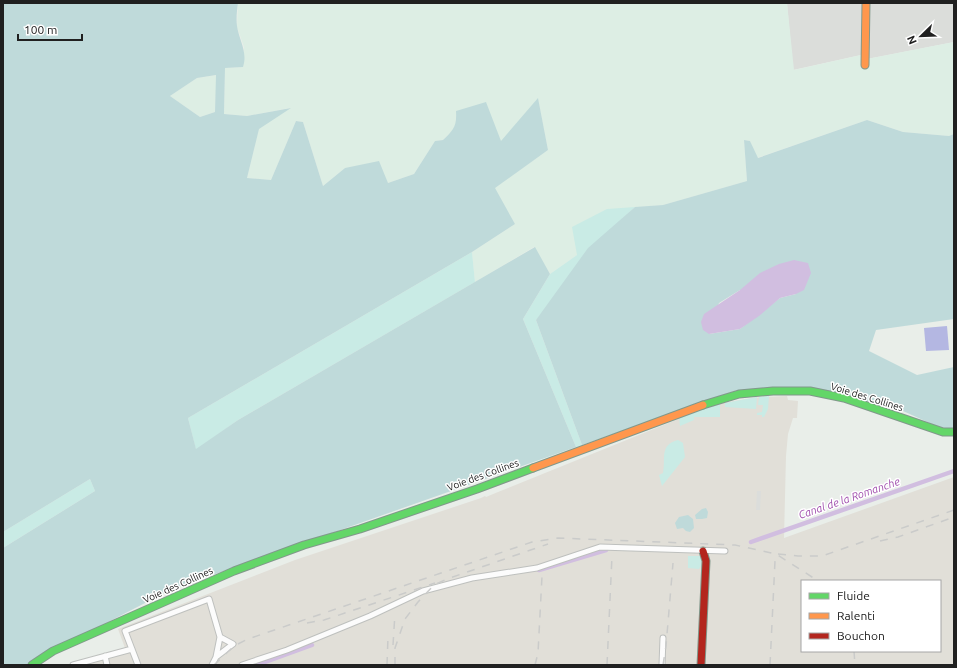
<svg xmlns="http://www.w3.org/2000/svg" width="957" height="668" viewBox="0 0 957 668" font-family="Ubuntu,sans-serif">
<style>
.residential{fill:#dbddda}
.industrial{fill:#e1dfd8;fill-rule:evenodd}
.farmland{fill:#ddeee4}
.grass{fill:#c9ebe5}
.forest{fill:#bfdada;fill-rule:evenodd}
.pitch{fill:#b4b7e2}
.parking{fill:#dbdddb}
.water{fill:#d1bee0}
.lines{fill:none;stroke-linecap:round;stroke-linejoin:round}
.canal{stroke:#d1bee0;stroke-width:4.5}
.street-casing{stroke:#bec0be;stroke-width:7}
.fast-casing{stroke:#81988b;stroke-width:9}
.slow-casing{stroke:#81988b;stroke-width:9}
.jam-casing{stroke:#81988b;stroke-width:9}
.street{stroke:#fcfcfc;stroke-width:5}
.fast{stroke:#63d668;stroke-width:7}
.slow{stroke:#ff974d;stroke-width:7}
.jam{stroke:#b3261e;stroke-width:7}
.rail{stroke:#cacbca;stroke-width:1.5;stroke-dasharray:8 8;stroke-linecap:butt}
.labels{text-anchor:middle;dominant-baseline:central;stroke-width:3;stroke-linejoin:round;paint-order:stroke}
.street-label{font-size:10px;fill:#202020;stroke:#fff}
.water-label{font-size:11px;font-style:italic;fill:#a04fad;stroke:#fff}
</style>
<rect width="100%" height="100%" fill="#e9eee9"/>
<!-- residential -->
<path class="residential" d="M787 3H954V42L867 59 861 55 793 70Z"/>
<!-- industrial -->
<path class="industrial" d="M787 396 788 400 798 401 797 418H793L788 434 786 456 784 538 954 477V665H66L125 648 118 629 295 560 481 498 485 496 486 497 498 492 676 420 711 407 727 402 760 397ZM802 581H940V651H802Z"/>
<!-- farmland -->
<path class="farmland" d="M238 3H787L794 70 861 55 867 59 954 42V134L949 136 903 132 867 120 757 158 750 141 744 140 747 181 663 205 607 210 577 255 550 274 534 247 475 282 472 252 515 224 494 188 548 150 538 99 501 142 457 120 454 129 443 140 435 141 414 174 388 183 345 168 323 186 303 122 296 121 271 180 247 178 259 128 290 108 247 116 224 114 225 68 243 67 244 47 237 27Z
M217 75 215 112 200 117 170 96 197 78Z"/>
<!-- grass -->
<path class="grass" d="M635 207 620 221 536 320 582 445 576 447 523 319 550 274 577 255 572 227 607 209Z
M472 252 475 282 238 420 196 450 188 418Z
M769 396 768 409 764 417H762V415H757V413L762 412 763 405H758L759 397Z
M757 397 756 409 725 407V403Z
M720 404V417H694V420L680 426 679 418Z
M678 440 683 443 685 457 662 486 659 475 663 473C666 458 659 445 678 440Z
M90 479 95 491 3 548V532Z
M688 556H701V566L699 569 688 568Z"/>
<!-- forest -->
<path class="forest" d="M3 3H238C237 10 236 18 237 26 239 40 248 52 243 67L225 68 224 114 247 116 291 108 259 129 247 178 271 180 296 121 303 122 323 186 345 168 379 161 388 183 414 174 435 141 443 140C453 130 457 127 456 111L486 102 501 141 538 98 548 150 495 188 515 224 472 252 188 418 196 449 238 420 535 247 550 274 523 319 576 447 170 590 37 659 29 665H3V548L95 491 90 479 3 532ZM216 75 215 112 200 117 170 96 197 78Z
M867 120 903 132 949 136 954 134V319L876 330 869 351 917 375 954 367V429L945 430 892 406 813 391 793 389 737 390 582 445 536 320 588 248 635 207 663 205 747 181 744 140 750 141 758 158ZM740 290 796 294 780 298 740 329 709 334 719 303Z
M706 508 708 512 707 518 702 519H696L695 515 702 509Z
M688 515 693 519 694 528 690 532 686 531 683 528 677 529 675 523 679 517Z"/>
<!-- pitch -->
<path class="pitch" d="M947 326 949 350 926 351 924 328Z"/>
<!-- parking -->
<path class="parking" d="M757 491H761L760 510H756Z"/>
<!-- water -->
<path class="water" d="M794 260 808 263 811 273 804 290 796 294 780 298 759 316 740 329 709 334 703 330 701 322 704 314 740 290 760 273 779 264Z"/>
<g class="lines">
<!-- canal -->
<path class="canal" d="M751 542 954 471
M539 570 606 550
M257 665 312 645"/>
<defs>
<path id="street" d="M105 656 107 665
M73 665 132 649
M138 665 125 631 209 599 220 637 233 644 216 657
M212 665 216 657 220 637
M242 665 287 650 370 616 423 591 472 578 537 568 600 547 725 551
M662 665 663 638"/>
<path id="fast" d="M703 405 739 394 773 391H810L844 398 943 432H954
M32 665 53 651 234 571 304 545 360 529 477 489 533 468"/>
<path id="slow" d="M865 65 866 3
M533 468 703 405"/>
<path id="jam" d="M701 665 706 561 703 551"/>
</defs>
<!-- street casing -->
<use href="#street" class="street-casing"/>
<!-- fast casing -->
<use href="#fast" class="fast-casing"/>
<!-- slow casing -->
<use href="#slow" class="slow-casing"/>
<!-- jam casing -->
<use href="#jam" class="jam-casing"/>
<!-- street -->
<use href="#street" class="street"/>
<!-- fast -->
<use href="#fast" class="fast"/>
<!-- slow -->
<use href="#slow" class="slow"/>
<!-- jam -->
<use href="#jam" class="jam"/>
<!-- rail -->
<path class="rail" d="M880 541 898 537 954 517
M778 554 798 556H822L954 510
M307 623 324 620 435 583
M393 645 395 613
M854 651 855 665
M214 665 234 646 248 639 532 542 558 538 735 545 776 554 812 577 817 581
M387 665 388 637
M395 665V648L405 619 418 602 434 585 447 579 548 544
M535 665 538 653 542 576
M607 665 612 556
M663 665 666 646 673 563
M770 665 775 561"/>
</g>
<g class="labels">
<!-- street labels -->
<g class="street-label">
<text transform="translate(867 397) rotate(17)">Voie des Collines</text>
<text transform="translate(483 475) rotate(-20)">Voie des Collines</text>
<text transform="translate(178 585) rotate(-24)">Voie des Collines</text>
</g>
<!-- water labels -->
<g class="water-label">
<text transform="translate(849 498) rotate(-19)">Canal de la Romanche</text>
</g>
</g>
<!-- border -->
<rect width="957" height="668" fill="none" stroke="#202020" stroke-width="8"/>
<!-- legend -->
<rect x="801" y="580" width="140" height="72" fill="#ffffff" stroke="#a6a6a6"/>
<rect x="809" y="593" width="20" height="6" fill="#63d668" stroke="#a6a6a6"/>
<text x="837" y="600" font-size="12" fill="#202020">Fluide</text>
<rect x="809" y="613" width="20" height="6" fill="#ff974d" stroke="#a6a6a6"/>
<text x="837" y="620" font-size="12" fill="#202020">Ralenti</text>
<rect x="809" y="633" width="20" height="6" fill="#b3261e" stroke="#a6a6a6"/>
<text x="837" y="640" font-size="12" fill="#202020">Bouchon</text>
<!-- north arrow -->
<g transform="translate(921 36) rotate(247)" stroke="#ffffff" stroke-width="3" paint-order="stroke">
<path d="M0-3L7 15L0 10L-7 15Z" fill="#202020"/>
<text y="-6" font-size="11" font-weight="bold" text-anchor="middle" fill="#202020">N</text>
</g>
<!-- scale -->
<path d="M18 34v6h64v-6" fill="none" stroke="#202020" stroke-width="2"/>
<text x="24" y="34" font-size="12" fill="#202020" stroke="#ffffff" stroke-width="3" paint-order="stroke">100 m</text>
</svg>
